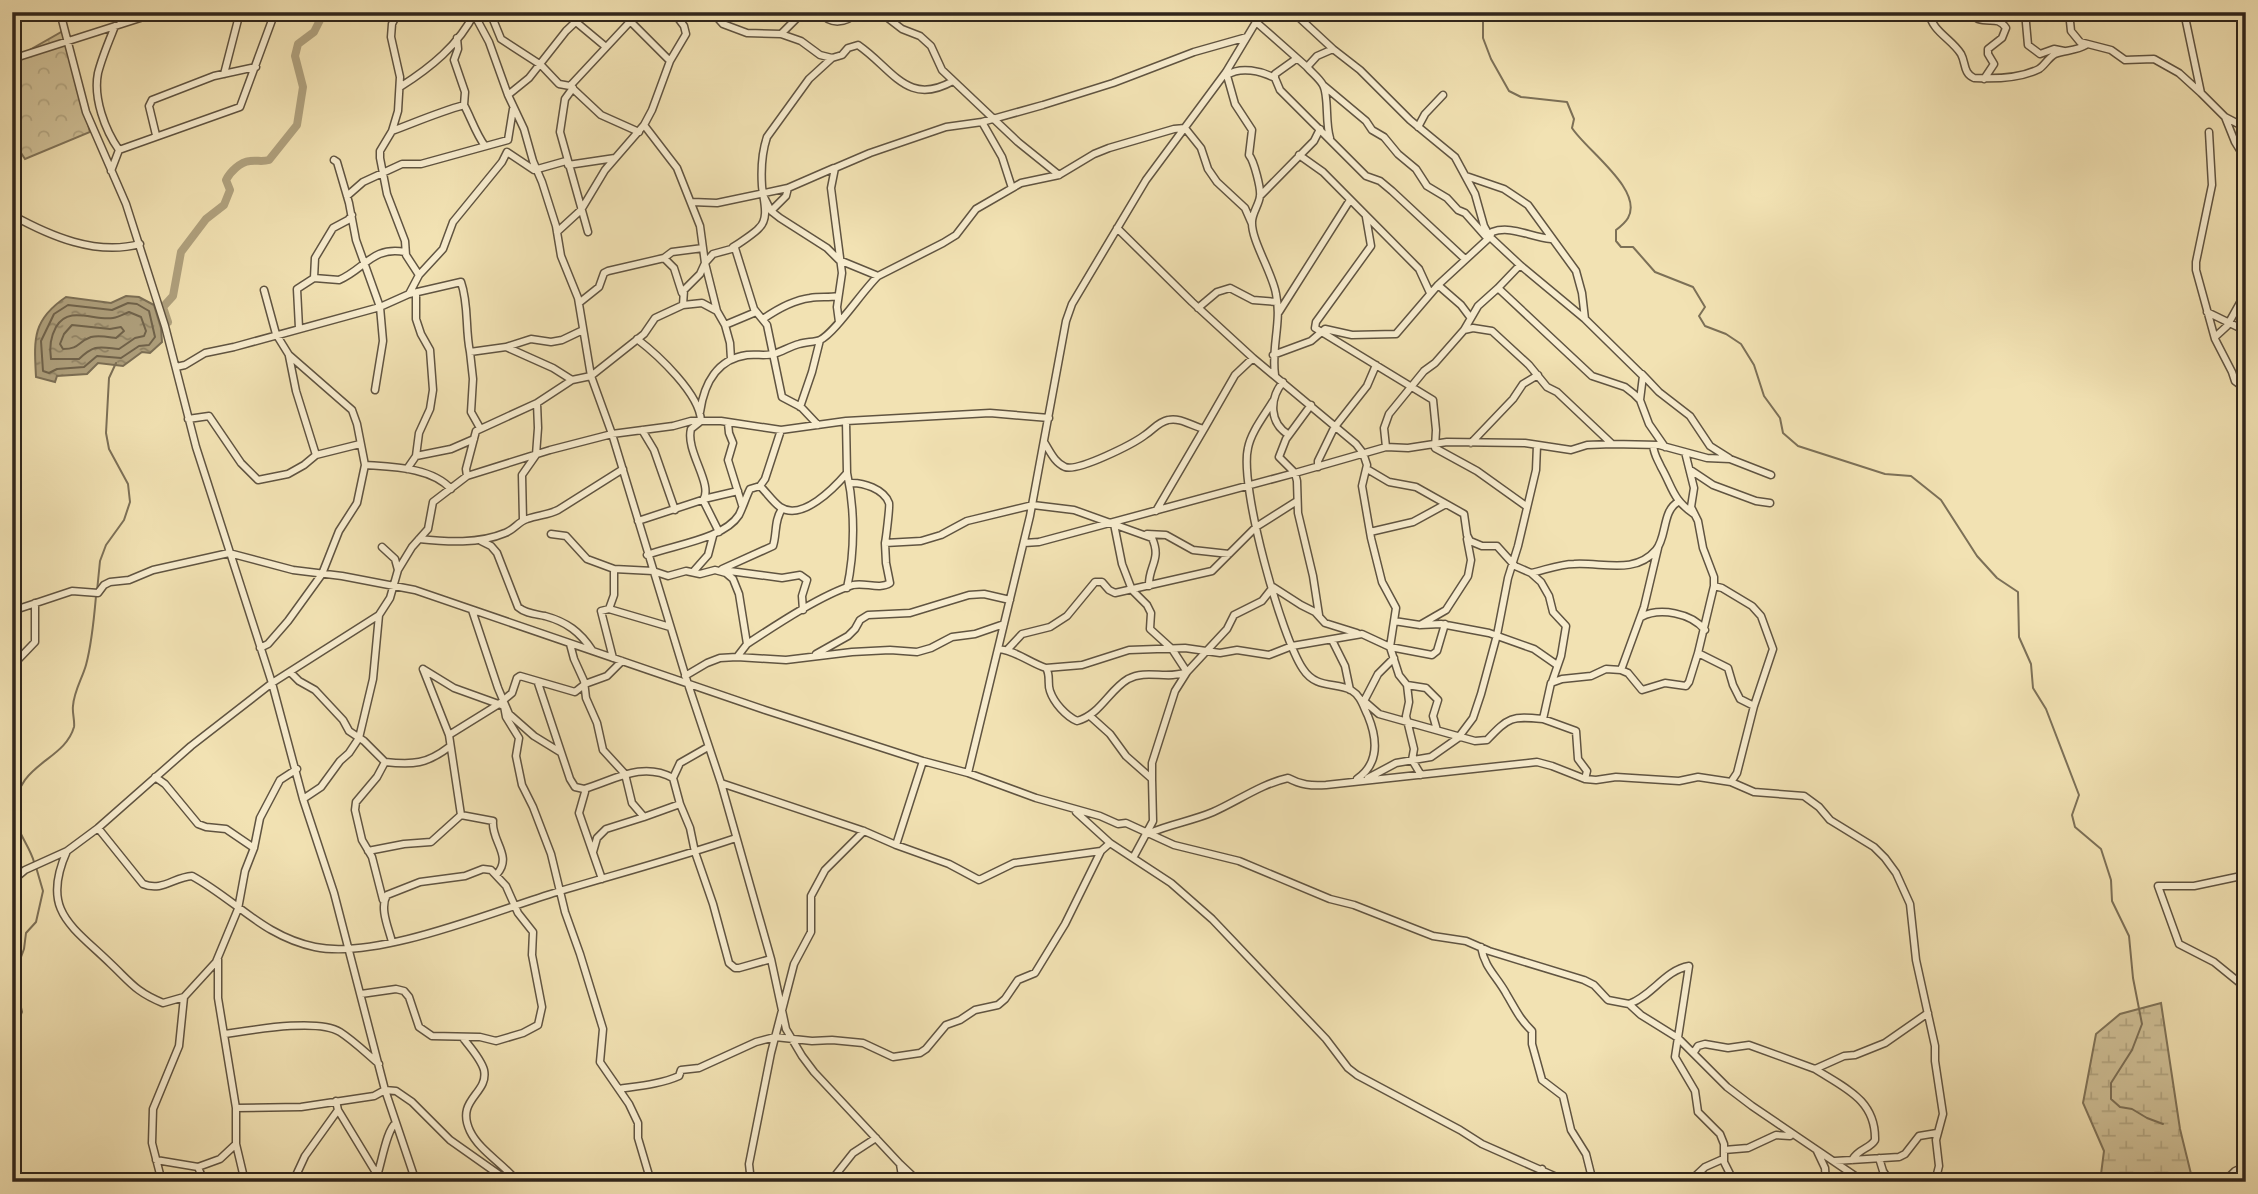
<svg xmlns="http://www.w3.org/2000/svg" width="2258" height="1194" viewBox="0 0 2258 1194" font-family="'Gentium Book Plus',serif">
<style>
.forest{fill:url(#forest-crowns);stroke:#80745a;stroke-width:2}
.wetland{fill:url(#wetland-marsh);stroke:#80745a;stroke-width:2}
.water{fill:url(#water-ripples);stroke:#7c7057;stroke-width:2}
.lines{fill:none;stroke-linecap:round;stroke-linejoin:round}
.shore{stroke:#70644d;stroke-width:2}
.stream{stroke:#7c7057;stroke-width:2}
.river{stroke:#b0a27f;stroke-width:8}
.minor-casing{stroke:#605441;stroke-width:9}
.minor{stroke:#f7ecce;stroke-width:6}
</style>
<defs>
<pattern id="forest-crowns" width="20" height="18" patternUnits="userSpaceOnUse" patternTransform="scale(1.75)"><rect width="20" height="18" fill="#d1c299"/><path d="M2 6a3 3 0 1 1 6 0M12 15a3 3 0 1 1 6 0" fill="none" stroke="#b4a783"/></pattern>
<pattern id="wetland-marsh" width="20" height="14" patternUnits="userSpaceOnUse" patternTransform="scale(1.75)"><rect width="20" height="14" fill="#d1c299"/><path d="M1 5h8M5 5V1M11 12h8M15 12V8" fill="none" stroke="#b4a783"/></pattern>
<pattern id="water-ripples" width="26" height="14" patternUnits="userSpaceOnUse" patternTransform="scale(1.75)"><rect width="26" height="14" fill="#b0a27f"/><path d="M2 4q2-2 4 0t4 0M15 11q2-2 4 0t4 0" fill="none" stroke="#908467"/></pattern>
</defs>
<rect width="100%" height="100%" fill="#f2e2b3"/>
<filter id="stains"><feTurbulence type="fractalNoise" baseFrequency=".00286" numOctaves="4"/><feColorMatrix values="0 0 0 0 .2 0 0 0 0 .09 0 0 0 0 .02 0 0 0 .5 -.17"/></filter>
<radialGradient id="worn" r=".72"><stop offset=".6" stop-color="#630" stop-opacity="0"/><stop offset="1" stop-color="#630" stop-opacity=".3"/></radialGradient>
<!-- forest -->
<path class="forest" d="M63 31 90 132 25 159 12 139V60Z"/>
<!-- wetland -->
<path class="wetland" d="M2161 1003 2180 1129 2193 1182H2100L2104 1151 2083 1103 2096 1034 2120 1014Z"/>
<!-- water -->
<path class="water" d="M126 296 139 297 154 305 161 328 162 342 150 353 142 352 123 366 98 363 87 374 57 376 55 382 36 377C34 339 32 320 66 297L111 303Z"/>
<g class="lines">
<!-- shore -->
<path class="shore" d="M128 303 137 304 149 311 155 337 149 345 139 346 121 358 97 356 84 367 57 369 49 373 43 371 41 341 54 314 68 305 112 310Z
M129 312 141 317 146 331 144 336 135 338 119 349C99 347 95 344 79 359H51C49 347 50 338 56 327 69 305 93 321 113 318 119 317 124 314 129 312Z
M72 325 110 329 121 327 124 331 116 338C108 337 99 335 91 337 77 342 80 349 63 349L60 344 64 334Z"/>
<!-- stream -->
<path class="stream" d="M1483 12V38L1491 59 1509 91 1521 97 1567 102 1574 119 1572 128C1586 150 1644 190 1628 218 1625 223 1620 227 1616 230V241L1621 247H1633L1655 272 1693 287 1705 307 1699 316 1705 326 1726 334 1741 344 1754 365 1764 396 1780 418 1783 433 1798 446 1885 474 1911 476 1941 500 1977 556 1997 578 2018 592 2019 637 2031 664 2033 688 2046 709 2079 795 2072 815 2075 827 2101 849 2111 880 2112 901 2129 936 2133 978 2142 1024 2132 1050 2111 1083V1099L2120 1107 2132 1109 2147 1118 2163 1124
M97 591 100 561 106 545 124 520 130 502 128 484 109 449 106 433 109 378 116 363
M34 862C30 846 14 829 15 812 15 763 64 762 74 727 75 721 72 712 73 706 74 691 82 679 86 665 92 643 94 619 96 596
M12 1037 22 1012 14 976 24 949 26 933 36 922 43 891 36 867"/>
<!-- river -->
<path class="river" d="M168 322 163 307 173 296 181 252 206 219 224 205 230 190 226 180C230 172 240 162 250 161 257 160 262 162 269 160L297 125 303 87 295 56 298 44 314 32 324 12"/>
<defs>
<path id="minor" d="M60 12 86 112 126 204 165 326 196 447 272 683 303 799 334 893 385 1090 416 1182
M118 12 121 24
M398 12 392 24 391 37 400 77 398 111 392 131 380 151V158L387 194 405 241 406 255 419 275
M490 12 501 39 541 65 559 84 570 86 601 115 639 132
M586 12 566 31 529 78 508 95 524 129 533 161 542 182 556 226 561 256 578 298 591 376 612 434 688 684 721 783 771 959 786 1029 802 1056 814 1072 900 1164 903 1182
M672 12 714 14 723 24 747 33 781 34 801 41 820 55 832 58 842 55 848 48 858 45C893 69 907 107 953 81
M820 12C831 26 846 23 858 12
M880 12 902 29 920 36 931 46 942 70 1018 142 1059 175
M1293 12 1333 49 1360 70 1410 120 1455 157 1475 194 1484 226 1490 237 1520 265 1498 288 1592 376 1625 387 1634 394 1640 400 1649 424 1665 447
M1929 12C1932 32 1951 38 1961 54 1966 63 1963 73 1974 78 1993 79 2021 78 2039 69 2045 65 2048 58 2055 54 2065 50 2076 51 2086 45
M1976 12 1978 19C1990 23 1998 16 2006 28L2002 38 1988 49V54L1994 64 1984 79
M2025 12 2028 45 2040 54 2054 49 2064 51
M2069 12 2071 31 2080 42 2111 50 2125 60 2154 59 2179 73 2201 93
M2184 12 2201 93 2225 117 2235 142 2246 160
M474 14 489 42 508 95
M630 21 670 61
M576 22 606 47
M1256 22 1307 67 1317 56 1333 49
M115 26C109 41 102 57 98 73 93 98 105 130 119 150
M781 34 803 12
M457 38 458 49 454 60 465 92 464 105
M12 59 159 12
M1296 59 1275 74V78L1280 90 1366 176 1380 181 1392 191 1465 259
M1307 67C1312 73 1319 78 1323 85 1329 96 1325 122 1330 138
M1226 72 1235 104 1252 130 1249 155C1254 161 1261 188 1260 196 1259 205 1252 213 1252 222 1251 240 1273 274 1276 294 1282 321 1271 348 1275 375
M224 74 240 12
M1227 75C1241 66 1261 71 1275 78
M1323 85 1366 121 1372 130 1384 137 1398 154 1416 169 1427 186 1447 198 1458 210 1465 213 1488 239
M570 86 639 12
M400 87C430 68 459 45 475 12
M573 88 565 99 560 132 588 232
M2225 117 2246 128
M982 122 1002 157 1012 188
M644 125 677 168 700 226 705 263 700 274 684 290 683 305
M1418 127 1425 114 1443 95
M392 131C416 122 439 112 464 105 471 118 476 134 485 146
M2209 132 2212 185 2196 262V270L2215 339 2232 372 2235 381 2246 389
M156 135 149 106 152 100 214 76 256 67
M1299 155 1323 172 1419 269 1430 293
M568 165 615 158
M111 171 119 150 240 107 275 12
M1466 176 1504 189 1528 205 1576 271 1582 293 1585 319 1643 376 1640 400
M347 196 363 182 402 164H421L508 140 513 109
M1260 196 1314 141 1320 129
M764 197 771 211 780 218 827 248 839 260 878 276 943 243 956 235 976 209 1021 183 1059 175 1094 154 1109 148 1174 129 1185 128 1201 148 1208 169 1217 182 1245 208 1252 224
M692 202 717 203 788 188 834 168
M771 211 786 196 788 188
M12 215C50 236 96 256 140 244
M1366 217 1371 246 1316 322 1315 328 1433 400 1436 430 1435 448 1477 471 1526 506
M1117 228 1192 302 1253 358
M557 232 581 210 605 170 644 125 652 110 670 61 686 34 684 26 675 14
M733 247C737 245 756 232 759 228 770 218 763 199 762 186 761 171 762 152 767 137L809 79 832 58
M664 258 674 268 682 293
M1520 265 1585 319
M314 278 339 280C365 269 372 246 405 252
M409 294 461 282C469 305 465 328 470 352L506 347 553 368 572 380
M579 303 599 287 604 273 608 271 664 258 672 252 703 248
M1198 308 1217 292 1230 288 1253 300 1277 302
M717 311 705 263 713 254 735 248 754 309 767 325 782 397 801 407 818 425
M1279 312 1350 200
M2207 312 2246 331
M1470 317 1461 305 1438 285 1490 237 1492 232C1511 225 1530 237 1551 239
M763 319C776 310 794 300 810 298 820 296 828 298 838 296
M839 322 837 307 842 273 831 188 835 168 870 153 946 127 982 122 1043 105 1113 83 1194 52 1247 37
M725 325 756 312
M299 328 297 289 314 278 315 258 333 228 348 220 352 215
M1464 330 1473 328 1492 331 1529 365 1547 387 1557 392 1612 444
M2215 337 2227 326 2246 292
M637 339C658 355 700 394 701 421L691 429C685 451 714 485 703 500L719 532
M506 347 531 339 551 342 562 340 583 330
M470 352 473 379 471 412 480 428
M1273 355 1311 341 1325 329 1352 335 1396 334 1438 285
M289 356 296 391 316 455
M176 367 185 365 205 353 234 347 380 307 356 240 349 203 337 162 334 160
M1642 374 1659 392 1690 416 1710 446 1729 458
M1283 382C1269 399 1269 423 1289 435
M375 390 383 341 380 307 409 294 419 275 443 249 453 222 502 162 507 152 534 170 566 161
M1273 401C1264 416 1251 432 1248 448 1239 486 1281 636 1303 669 1316 689 1335 682 1351 690 1361 696 1363 706 1368 716 1377 738 1380 763 1357 779
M1311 405 1286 439 1279 457 1295 473 1297 481 1298 513 1313 576 1319 615
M800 407 812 372 820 340
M700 412C704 384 717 359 747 355 756 354 766 356 774 354 783 351 791 346 799 344 806 342 814 342 820 340 835 333 863 290 878 276
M188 419 209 416 241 463 258 480 288 474 304 465 316 455 360 444
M728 423 729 433 733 443 728 460 742 505
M642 430 654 450 675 510
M1044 442C1050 451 1054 462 1065 467 1078 472 1133 444 1145 435 1153 430 1158 422 1168 420 1180 417 1192 426 1204 429L1235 375 1253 358 1356 444 1363 453 1367 465 1362 486 1371 538 1382 582 1396 608 1390 647 1399 675 1407 685 1409 702 1406 716 1414 749 1412 760 1421 775
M1471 443 1513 399 1523 384 1538 375
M1653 445C1654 455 1657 458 1661 467 1673 488 1672 499 1694 514
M1386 447 1384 428 1389 414 1424 371 1435 363 1464 330 1478 306 1498 288
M1685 452 1694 488 1691 507 1698 521 1703 548 1714 577V586L1698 653
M416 456 451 449 474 439
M365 465C392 467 431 467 451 489
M1318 467V461L1334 428 1367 386 1376 365
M407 469 416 456 419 433 430 409 433 390 430 350 421 334 416 319V294
M1367 469 1389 482 1416 487 1464 514 1467 535 1470 541 1482 546H1497L1515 566 1531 573 1541 582 1549 596 1553 612 1566 626 1561 656 1552 682
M1692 471 1713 485 1756 501 1770 503
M467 476 550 450 612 434 673 426 691 421H721L781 430 846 421 990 413 1049 418
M849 483C863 482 884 489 889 503 890 506 886 538 885 543
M760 486C767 493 773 502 780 507 802 522 835 487 847 473L846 421
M1156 511 1204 429
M523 520 522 475 536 455 538 428 537 403 572 380 591 376 644 334 655 318 683 305 702 303 717 311 725 325 730 343 731 359
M638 521 708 498 738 491
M1370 532 1413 522 1446 504
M551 534 566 536 587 559 614 569 653 571 668 576 686 571 700 574 715 570 726 573 733 579 739 594 747 644 737 657
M1147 534 1166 535 1193 550 1229 554
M419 539C447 542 479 544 505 533 514 530 519 521 527 519 538 515 548 515 558 510L623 469
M481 541 491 546 497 553 518 607C526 614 536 614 545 616 567 622 580 632 592 650
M1024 543 1039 542 1295 473 1386 447 1408 448 1447 442 1525 443 1571 450 1587 445 1612 444 1659 445 1707 458 1730 459 1771 475
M382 547 395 559 398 570
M647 555C673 545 724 539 739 515 743 507 746 497 750 489L760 486 765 479 781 430
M722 569 773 546C777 534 774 520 782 509
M722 570 782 578 800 575 807 580 802 596 803 610
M693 572 708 555 713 536
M1531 573C1545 570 1560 564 1574 564 1602 562 1635 575 1656 550 1667 537 1662 511 1678 502
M1714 586 1722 588 1752 606 1761 616 1773 649 1754 706 1737 773 1731 782
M847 588C855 551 855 509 847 473
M12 608 18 609 72 591 98 593 104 585 110 582 129 580 153 570 229 553 293 570 342 576 415 590 765 710 923 761 968 773 1036 798 1100 816 1118 824 1126 823 1174 845 1239 861 1330 899 1354 905 1433 936 1466 941 1489 951 1584 980 1594 985 1608 1000 1629 1004 1641 1015 1678 1038 1727 1087 1752 1106 1864 1182
M609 609 614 595V569
M472 610 498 688 509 714 534 736 560 752
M1641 617C1660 607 1691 613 1705 630
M1394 621 1420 625 1441 624 1489 633 1534 649 1557 665
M1420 625 1446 610 1468 576 1471 560 1467 539
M1332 640 1345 666 1350 690
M570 644 574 659 584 681 586 698 597 723 603 750 625 774 632 803 644 817 606 829 597 838 593 852
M747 644C776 625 821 595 853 585 865 582 879 590 890 583L886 563 885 543 921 541 941 535 967 521 1033 505 1074 510 1152 538C1162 560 1148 566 1149 586
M260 648 268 644 288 621 322 574 339 531 357 503 365 465 357 424 352 410 289 355 276 334 264 290
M998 649C1015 650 1030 663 1046 668 1051 676 1047 683 1050 691 1054 703 1066 716 1077 721 1100 715 1109 690 1128 679 1147 669 1167 680 1187 672L1172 649 1150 629 1151 613 1147 605 1132 590 1122 564 1114 524
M1008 649 1022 634 1050 627 1067 616 1095 582H1102L1109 590 1115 593 1212 571 1256 527 1297 501
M816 654 848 636 855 629 860 620 868 615 910 613 969 595 984 594 1010 600
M613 658 601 611 609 609 670 627
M12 666 35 642V603
M1046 668 1082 665 1129 650 1185 648 1220 653 1237 650 1269 655 1292 646 1362 634 1390 647 1432 655 1437 651 1445 624
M423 669 454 688 504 706 506 717 519 738 516 756 522 785 533 807 551 854 565 912 580 954 603 1029 600 1062 629 1104 638 1123V1138L651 1182
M423 669 449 735 461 815 493 821C491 841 513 856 497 874
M1621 670 1628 673 1642 690 1665 683 1686 686 1689 682 1698 653 1728 668 1733 685 1740 699 1754 706
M290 672 299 681 315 690 343 720 349 731 364 741 385 762C413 765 427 764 449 747
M685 676 707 663 720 658 737 657 786 660 852 652 890 650 917 652 931 648 952 637 975 634 1004 624
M538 683 570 779 575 787 584 789 585 792 579 813 602 879
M1407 685 1426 688 1438 700 1433 716 1437 730
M1364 701 1379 714 1475 741 1487 740C1509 717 1511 716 1543 719L1551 683 1562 679 1591 676 1606 669 1621 670 1644 607 1658 548
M1363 703 1378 674 1394 658
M1090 716 1110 734 1126 756 1152 779 1153 821 1133 858
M1543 719 1576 731 1578 759 1587 771 1585 779
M449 735 499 704 512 693 517 678 520 676 575 692 585 684 607 676 622 661
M968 773 1030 516 1066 321 1072 304 1146 180 1226 72 1262 12
M155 777 165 784 198 824 206 827 226 829 254 848
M1368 778 1396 763 1431 757 1458 738 1473 718 1481 694 1497 635 1508 578 1518 546 1536 470 1537 445
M1152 779V763L1175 691 1187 672 1227 629 1234 615 1262 601 1273 587 1301 605 1315 612 1325 623 1357 633
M721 783 864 831 896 845 923 761
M584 789C614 780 642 761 673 778L680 763 708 747
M303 799 321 787 340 761 349 753 359 738 373 679 379 615
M680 804 690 828 695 852 713 904 729 963 735 968H739L771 959
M1076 812 1110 843 1171 883 1212 919 1326 1039 1348 1068 1357 1075 1460 1130 1482 1144 1568 1182
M644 817 680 804 673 778
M98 828 143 884C162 892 174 877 192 876 236 900 263 936 315 947 378 960 494 911 557 892 617 874 677 858 736 838
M1150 833C1170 824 1192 821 1213 812 1238 801 1261 784 1288 778 1301 785 1311 786 1326 785L1537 762 1552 766 1585 779 1596 780 1616 777 1679 781 1698 777 1731 782 1754 792 1804 796 1819 807 1830 820 1874 847 1885 858 1896 873 1910 904 1916 960 1935 1046V1061L1943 1114 1936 1140 1939 1166 1935 1182
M896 845 949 864 979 880 1014 863 1101 851
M67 851C40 911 72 926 111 964 131 983 136 992 163 1003L184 997
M368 851 404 844 431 842 461 815
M2246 875 2194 886H2158L2179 944 2214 962 2246 988
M12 881 25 870 67 851 98 828 191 746 272 683 379 615 390 598 398 570 412 547 428 529 433 502 467 476 466 469 476 431 537 403
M383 900 372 857 362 840 355 810 356 802 377 777 385 762
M1481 947C1485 969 1497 976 1507 995 1516 1010 1519 1018 1532 1031V1044L1542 1080 1563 1096 1571 1130 1586 1154 1593 1182
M218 959V998L236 1108V1144L245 1182
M361 994 396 989 404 991 409 997 419 1027 432 1036 480 1037 496 1041 523 1033 538 1025 542 1007 532 955 533 932 518 913 506 886 491 870 483 869 465 876 420 882 387 895C379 908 389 929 392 942
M1629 1004C1652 996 1665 970 1689 966L1675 1057 1695 1091 1698 1112 1720 1134 1724 1144V1162L1734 1182
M225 1034C252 1030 318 1018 340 1032 354 1041 366 1053 379 1064
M463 1038C470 1047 481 1059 484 1070 489 1094 455 1099 470 1131 479 1150 502 1163 515 1179
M1694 1052 1698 1046 1705 1044 1728 1048 1749 1045 1815 1069 1844 1056 1855 1055 1885 1043 1928 1013
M1815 1069C1845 1088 1876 1100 1875 1140 1870 1149 1859 1148 1852 1160
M619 1089C639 1086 661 1084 679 1076L681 1070 699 1068 756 1042 775 1037 812 1041 832 1040 863 1043 893 1057 920 1053 926 1049 946 1025 960 1020 975 1010 998 1005 1005 999 1018 980 1035 973 1065 924 1101 851 1110 843
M236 1108 301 1107 374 1096 385 1090 396 1091 412 1102 450 1140 501 1176 531 1182
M338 1110 378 1176
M1724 1150 1748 1148 1776 1135 1790 1136
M1817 1151 1825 1168 1826 1182
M1879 1158 1883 1171 1890 1182
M156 1160 198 1167 204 1182
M1835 1161 1899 1157 1905 1154 1919 1136 1937 1133
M900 1164 919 1182
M198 1167 220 1159 236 1144
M162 1182 152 1143 153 1109 179 1046 184 997 216 962 238 909 245 871 254 848 260 818 280 780 297 769
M293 1182 305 1156 338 1110 336 1101
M375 1182C381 1168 386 1129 396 1123
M751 1182 749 1164 771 1053 794 964 811 932V896L825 870 864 831
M830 1182 853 1153 876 1138
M1539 1182 1542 1169
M1689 1182 1705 1167 1723 1159
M2224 1182 2235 1171 2246 1166"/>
</defs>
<!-- minor casing -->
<use href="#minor" class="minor-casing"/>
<!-- minor -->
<use href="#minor" class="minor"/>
</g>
<!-- margin -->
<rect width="2258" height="1194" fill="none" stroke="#f2e2b3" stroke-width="42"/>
<rect x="14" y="14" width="2230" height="1166" fill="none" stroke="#2f251b" stroke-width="3.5"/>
<rect x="21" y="21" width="2216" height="1152" fill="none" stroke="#2f251b" stroke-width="2"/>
<rect width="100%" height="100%" filter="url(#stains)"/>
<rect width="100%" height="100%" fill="url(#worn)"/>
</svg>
